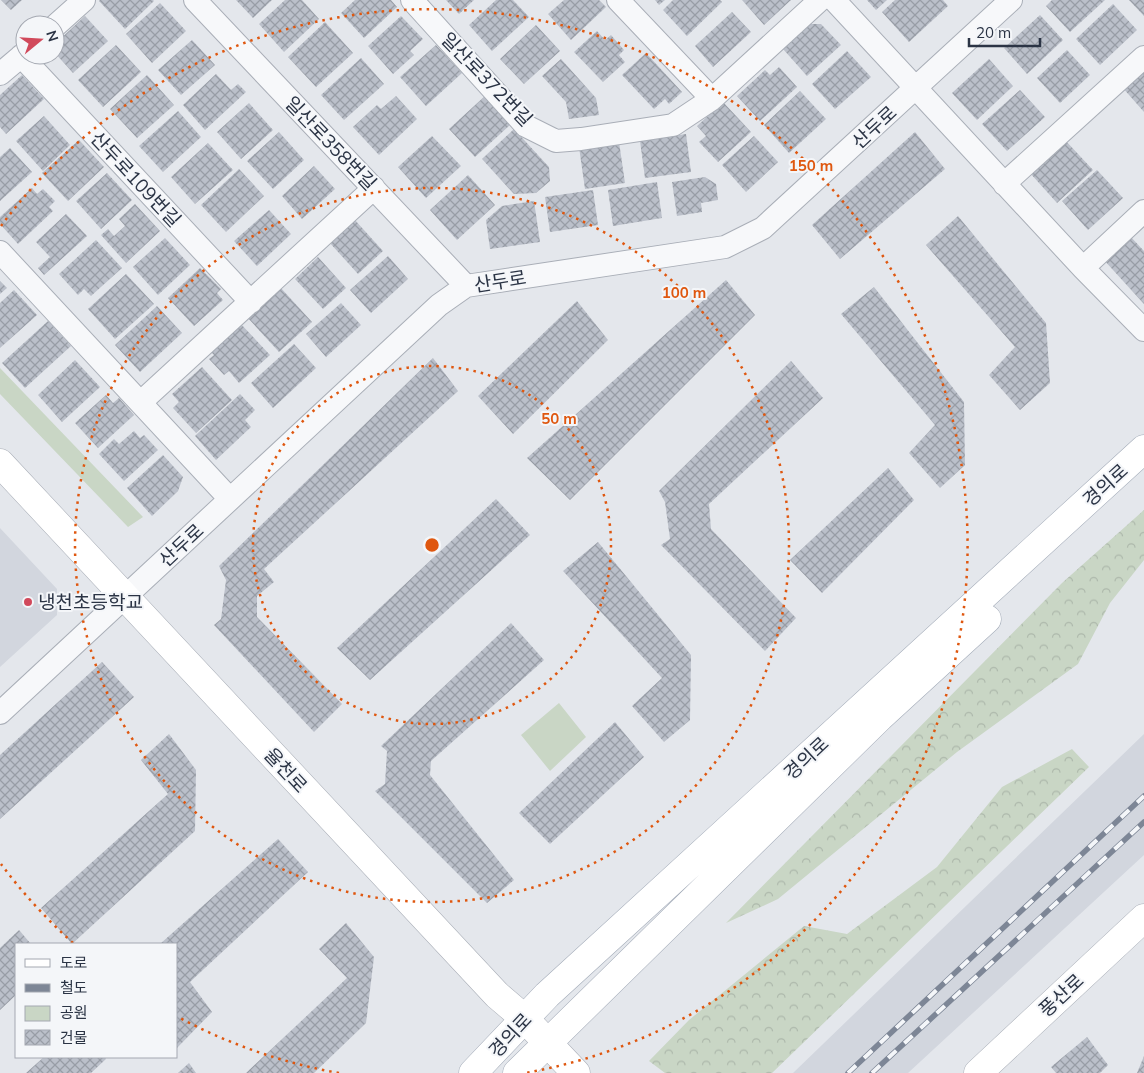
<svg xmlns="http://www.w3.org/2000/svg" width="1144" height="1073" viewBox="0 0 1144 1073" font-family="Mulish,'Noto Sans KR',sans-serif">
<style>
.built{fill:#d2d6de}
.green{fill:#c9d6c5}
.forest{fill:url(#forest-crowns)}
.building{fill:url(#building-cross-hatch)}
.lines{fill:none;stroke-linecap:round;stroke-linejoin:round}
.street-casing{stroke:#a9aeb7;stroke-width:24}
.secondary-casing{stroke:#a9aeb7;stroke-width:29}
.primary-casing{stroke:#a3abb8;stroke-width:29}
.street{stroke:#f7f8fa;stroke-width:22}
.secondary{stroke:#fff;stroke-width:28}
.primary{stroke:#fff;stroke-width:28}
.rail-casing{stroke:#7d8696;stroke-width:5.5}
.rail{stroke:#f4f6f9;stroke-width:4;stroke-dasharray:11;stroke-linecap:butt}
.ring{fill:none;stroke:#df570f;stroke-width:2.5;stroke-dasharray:2.5 5}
.poi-dot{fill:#d1495b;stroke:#f4f6f9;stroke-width:2}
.labels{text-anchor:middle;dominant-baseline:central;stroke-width:4;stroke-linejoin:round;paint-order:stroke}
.street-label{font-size:19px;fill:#2b3445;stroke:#f4f6f9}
.poi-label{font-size:19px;fill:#2b3445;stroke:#f4f6f9;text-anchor:start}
.centre{fill:#df570f;stroke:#f4f6f9;stroke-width:2.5}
.ring-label{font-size:15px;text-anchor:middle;font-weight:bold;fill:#df570f;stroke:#f4f6f9;stroke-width:4;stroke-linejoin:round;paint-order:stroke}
</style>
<defs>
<pattern id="forest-crowns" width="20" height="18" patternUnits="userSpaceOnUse" patternTransform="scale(1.25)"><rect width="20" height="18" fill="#c9d6c5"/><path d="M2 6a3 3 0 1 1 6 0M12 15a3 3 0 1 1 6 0" fill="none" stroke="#adb8ab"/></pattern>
<pattern id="building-cross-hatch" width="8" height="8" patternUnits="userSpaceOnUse" patternTransform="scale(1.25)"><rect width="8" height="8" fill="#bbc0ca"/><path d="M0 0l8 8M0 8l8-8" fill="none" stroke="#989da6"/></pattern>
</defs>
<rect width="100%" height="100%" fill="#e4e7ec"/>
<!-- built -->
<path class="built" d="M0 528 57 589V615L0 667Z
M1144 734V855L908 1073H793Z"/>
<!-- green -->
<path class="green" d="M0 368 143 517 128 527 0 394Z
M559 703 586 737 550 771 521 735Z"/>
<!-- forest -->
<path class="forest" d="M1144 510V560L1110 603 1078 664 957 752 778 899 726 923 1062 583Z
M1072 749 1089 767 772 1073H665L649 1061 689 1020 804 926 847 934 937 867 1002 787Z"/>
<!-- building -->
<path class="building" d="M1 0H22L11 10Z
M100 0H153L154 1 125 29 99 1Z
M236 0H272L253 18Z
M285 0H302L319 19 284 52 259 24Z
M355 0H391L397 7 364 38 341 13Z
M446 0H474L459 14Z
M496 0H513L529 17 492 51 469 25Z
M564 0H599L606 7 571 40 548 14Z
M655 0H665L659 5Z
M673 0H720L722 2 687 36 663 10Z
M742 0H791L764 25Z
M867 0H887L876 10Z
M895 0H943L948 6 909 42 882 12Z
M1052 0H1105L1070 32 1046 6Z
M1129 0H1144V16Z
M160 3 186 31 152 63 126 34Z
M1113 4 1137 30 1100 65 1076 39Z
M732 12 751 32 713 67 695 46Z
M1040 15 1063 40 1027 74 1004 48Z
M85 16 108 41 73 73 55 53V44Z
M401 16 423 39 410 51 414 55 393 74 368 46Z
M325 22 353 53 316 87 288 57Z
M810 24H821L841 45 807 76 783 49Z
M536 25 560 51 524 84 500 59Z
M597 31 605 40 611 35 624 50 619 55 625 62 603 82 574 52Z
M192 40 215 65 181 95 158 70Z
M116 45 141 72 103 107 78 80Z
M436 45 462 73 426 106 400 77Z
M1067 50 1090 75 1060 103 1037 78Z
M847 51 871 77 835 109 812 84Z
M646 53 682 92 669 104 665 99 654 109 622 75Z
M361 58 384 84 344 120 321 95Z
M561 59 596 98 599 115 569 119 566 102 542 76Z
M989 59 1013 86 977 120 952 93Z
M779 67 797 87 760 121 737 96 765 70 770 75Z
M1144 67V112L1122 87Z
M216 74 231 90 238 84 246 92 205 130 183 105Z
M22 75 44 99 6 134 0 127V95Z
M147 75 174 105 137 138 110 109Z
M1020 90 1045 117 1007 151 982 124Z
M800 91 826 119 789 153 764 125Z
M396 96 417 119 379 155 353 127 377 105 381 109Z
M485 96 511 124 475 157 449 129Z
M723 102 751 132 718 162 699 142 706 136 697 126Z
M249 103 273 130 241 159 217 132Z
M178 111 201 137 163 172 139 146Z
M44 116 70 145 43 171 16 141Z
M514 129 549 167 550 181 536 193 514 194 482 159Z
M279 132 304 160 273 189 247 161Z
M915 132 945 169 840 259 812 225Z
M686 134 691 172 645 178 640 141Z
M432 136 461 166 426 198 398 167Z
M754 136 778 162 746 192 722 165Z
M79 140 104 167 68 201 42 173Z
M1065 140 1093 170 1057 203 1030 173Z
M619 142 625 183 585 189 579 147Z
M208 143 233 170 195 204 171 177Z
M10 148 32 172 0 201V157Z
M314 166 335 189 302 219 282 196Z
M239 169 264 196 226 232 201 205Z
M1097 170 1123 198 1088 230 1062 201Z
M107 173 132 200 101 229 76 201Z
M468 175 495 205 457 240 430 210Z
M705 177 716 184 718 200 701 203 702 212 677 216 672 182Z
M657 182 662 218 613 226 608 190Z
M32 188 37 194 43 189 55 201 49 207 53 211 18 244 0 224V217Z
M593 190 598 225 550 232 545 197Z
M534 201 540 242 490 249 486 220 502 206Z
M135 204 160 231 126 263 101 235 108 229 114 236 125 226 119 219Z
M269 210 291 234 257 266 234 241Z
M66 214 87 236 44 275 38 268 50 257 36 242Z
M958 216 1046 323 1050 383 1020 410 989 375 1015 347 926 245Z
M354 219 383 251 358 274 329 242Z
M1129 235 1144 251V304L1103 259Z
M165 238 190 265 158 295 133 267Z
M96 240 122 268 91 296 84 289 78 295 59 274Z
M388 256 408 279 371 313 350 290Z
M318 257 346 288 323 309 295 279Z
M200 268 221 289 217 293 223 300 194 326 168 298Z
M126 274 154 304 115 339 88 309Z
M726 280 755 315 570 500 527 458Z
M0 281 7 288 0 294Z
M280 287 312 322 279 352 247 317Z
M874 287 964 402 965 465 940 488 909 453 935 425 841 314Z
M14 290 37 315 0 348V303Z
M577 301 608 340 513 434 478 396Z
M341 303 361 325 326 357 306 334Z
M157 306 182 333 140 372 115 345Z
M48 321 71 346 25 388 2 363Z
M239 322 270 355 239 383 229 371 224 375 209 359 214 355 209 350Z
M294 344 316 368 273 408 251 383Z
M433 358 458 391 264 569 274 582 257 596V617L342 704 314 732 214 625 221 619 226 580 219 566Z
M75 360 100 387 62 422 38 395Z
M791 361 823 398 709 504 711 529 796 618 765 651 661 545 670 539 665 502 659 491Z
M202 367 232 400 196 433 173 408 179 402 172 394Z
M240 394 255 410 245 420 251 427 216 460 195 436Z
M106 395 113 403 119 398 134 415 98 448 75 423Z
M134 431 140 438 144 435 158 450 124 481 99 454 114 439 119 444Z
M163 455 183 477 178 491 152 516 127 488Z
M888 468 914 500 822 593 790 560Z
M496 499 530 535 370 680 337 648Z
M598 542 691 655 690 720 664 742 632 706 662 678 563 571Z
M511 623 544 660 431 761 430 775 514 880 487 903 375 791 385 784 387 751 381 746Z
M102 662 134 697 0 819V755Z
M615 722 644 757 550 844 519 813Z
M169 734 196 770 195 831 72 944 41 908 168 794 141 760Z
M278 839 308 872 190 982 212 1012 176 1049V944H160Z
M346 923 374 957 366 1023 314 1073H246L347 978 319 949Z
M19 930 31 944H16V995L0 1010V948Z
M1087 1037 1108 1065 1100 1073H1056L1051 1067Z
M1144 1056V1073H1137Z
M44 1057H105L106 1059 91 1073H26Z
M189 1063 196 1073H178Z"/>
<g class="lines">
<defs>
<path id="street" d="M195 0 466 286
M412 0 526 126 556 141 581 139 673 125 712 99 820 0
M618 0 712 99
M834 0 1083 268 1144 330
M55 26 84 0
M21 56 251 302
M0 74 25 53
M1004 184 1144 57
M0 252 230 499
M1083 268 1144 211
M141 402 374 188
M0 713 439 305 466 286 725 247 763 228 1011 0"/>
<path id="secondary" d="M0 463 497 995 525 1019 576 1073
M978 1073 1144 918"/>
<path id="primary" d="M473 1073 547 995 1144 449
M517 1073 880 717 987 619"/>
</defs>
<!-- street casing -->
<use href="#street" class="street-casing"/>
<!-- secondary casing -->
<use href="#secondary" class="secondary-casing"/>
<!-- primary casing -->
<use href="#primary" class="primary-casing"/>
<!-- street -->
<use href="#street" class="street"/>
<!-- secondary -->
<use href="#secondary" class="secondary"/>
<!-- primary -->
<use href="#primary" class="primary"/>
<defs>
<path id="rail" d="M848 1073 1144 796
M872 1073 1144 822"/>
</defs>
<!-- rail casing -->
<use href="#rail" class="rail-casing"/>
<!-- rail -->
<use href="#rail" class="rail"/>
</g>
<!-- distance rings -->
<g class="ring">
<circle cx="432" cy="545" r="179"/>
<circle cx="432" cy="545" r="357"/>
<path d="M339 1073A536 536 0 0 1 180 1018M73 943A536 536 0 0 1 1 864M1 226A536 536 0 1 1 525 1073"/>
</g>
<!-- markers -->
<circle class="poi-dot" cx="28" cy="602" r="5"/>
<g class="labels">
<!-- street labels -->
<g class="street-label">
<text transform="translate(487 79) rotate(46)">일산로372번길</text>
<text transform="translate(874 127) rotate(-43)">산두로</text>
<text transform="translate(331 143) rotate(46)">일산로358번길</text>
<text transform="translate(136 179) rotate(47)">산두로109번길</text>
<text transform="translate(500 281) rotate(-9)">산두로</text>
<text transform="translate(1105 485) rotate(-42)">경의로</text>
<text transform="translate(181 545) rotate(-43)">산두로</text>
<text transform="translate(806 758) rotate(-43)">경의로</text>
<text transform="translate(286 770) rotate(47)">율천로</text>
<text transform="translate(1061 995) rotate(-43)">풍산로</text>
<text transform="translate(510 1035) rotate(-47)">경의로</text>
</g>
<!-- poi labels -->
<g class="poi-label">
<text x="38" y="602">냉천초등학교</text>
</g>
</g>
<circle cx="432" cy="545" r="8" class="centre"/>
<g class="ring-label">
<text x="811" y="171">150 m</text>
<text x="684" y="298">100 m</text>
<text x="559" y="424">50 m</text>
</g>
<!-- legend -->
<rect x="15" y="943" width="162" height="115" fill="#f4f6f9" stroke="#a4a8b1"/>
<rect x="25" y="959" width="25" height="8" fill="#ffffff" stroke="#a4a8b1"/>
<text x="60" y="968" font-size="15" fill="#2b3445">도로</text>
<rect x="25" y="984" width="25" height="8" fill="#7d8696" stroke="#a4a8b1"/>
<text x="60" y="993" font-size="15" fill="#2b3445">철도</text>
<rect x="25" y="1006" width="25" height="15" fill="#c9d6c5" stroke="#a4a8b1"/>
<text x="60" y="1018" font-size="15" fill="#2b3445">공원</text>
<rect x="25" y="1030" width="25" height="15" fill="url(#building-cross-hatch)" stroke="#a4a8b1"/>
<text x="60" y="1043" font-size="15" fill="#2b3445">건물</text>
<!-- north arrow -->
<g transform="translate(40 40) rotate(72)"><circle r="24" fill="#f4f6f9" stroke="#a4a8b1"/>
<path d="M0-4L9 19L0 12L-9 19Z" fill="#d1495b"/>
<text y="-8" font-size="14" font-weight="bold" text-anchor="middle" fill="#2b3445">N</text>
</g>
<!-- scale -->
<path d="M969 38v8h71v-8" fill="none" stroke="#2b3445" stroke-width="2.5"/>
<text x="976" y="38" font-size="15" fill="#2b3445" stroke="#f4f6f9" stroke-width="4" paint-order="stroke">20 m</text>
</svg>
